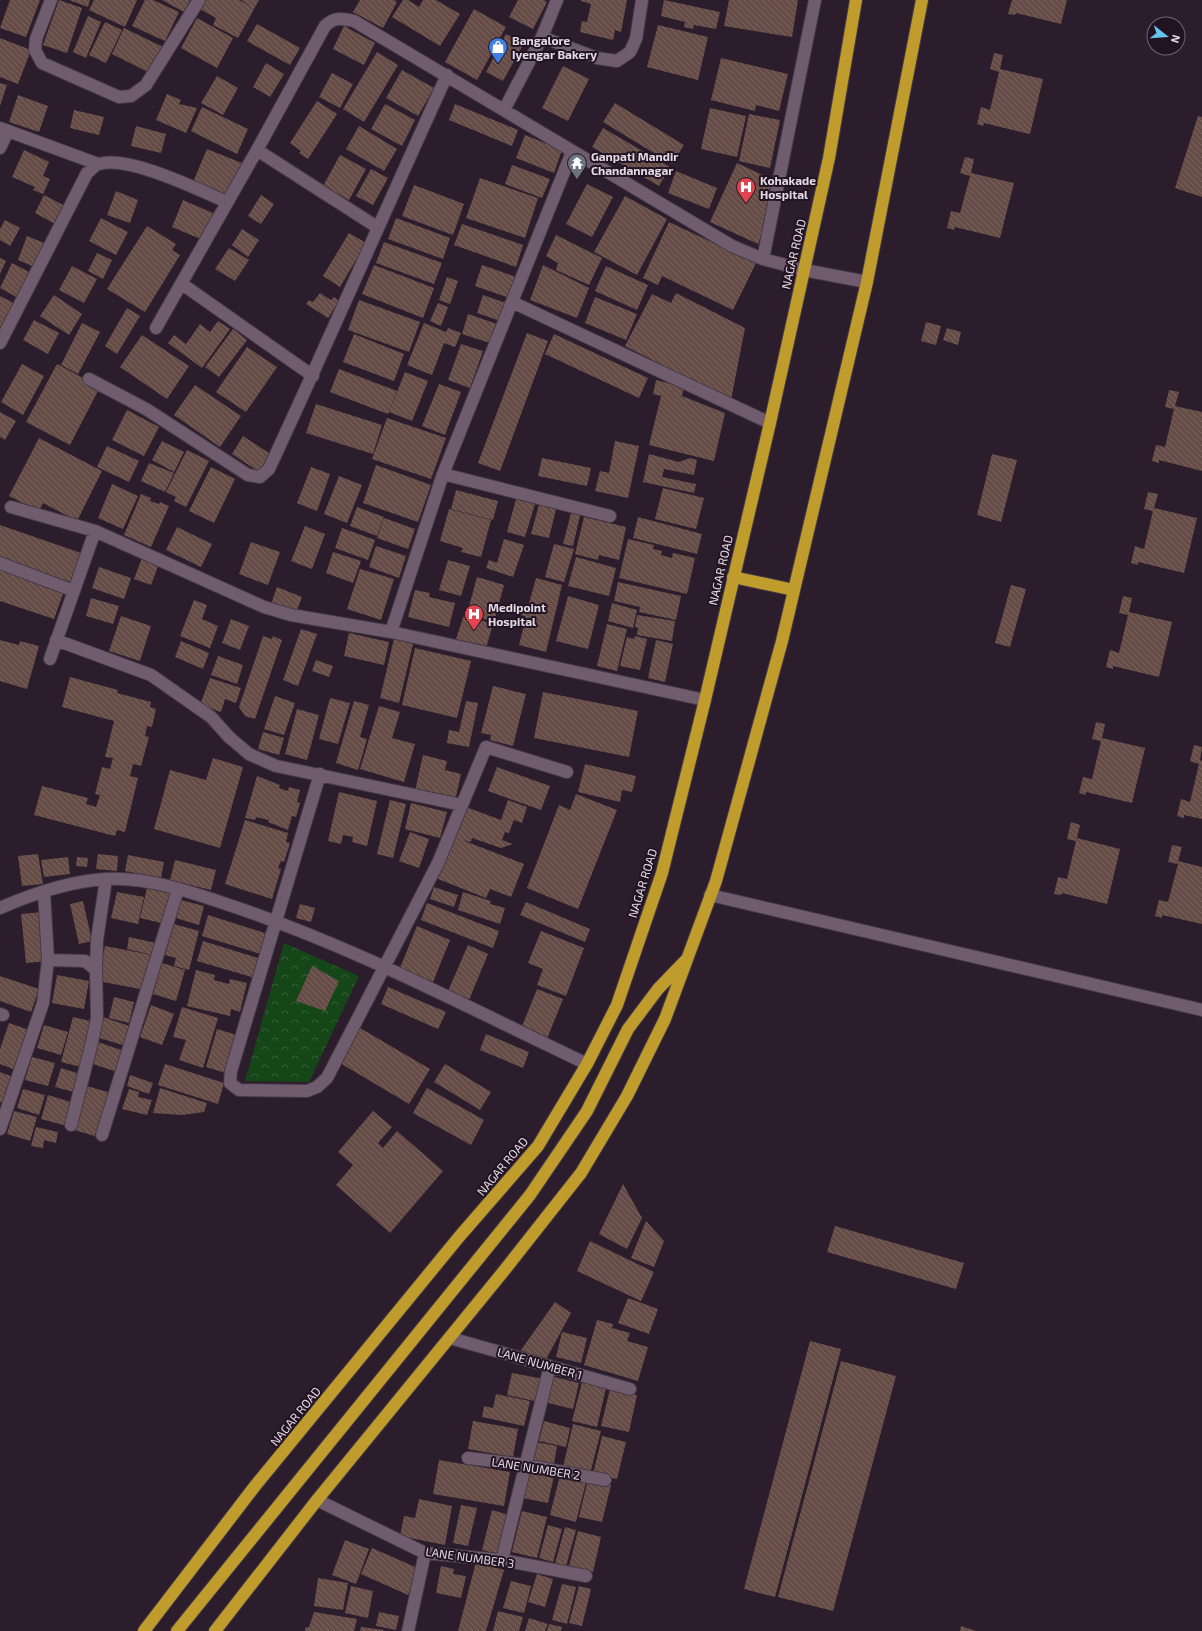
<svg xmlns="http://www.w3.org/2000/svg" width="1202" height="1631" viewBox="0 0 1202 1631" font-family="'Exo 2',sans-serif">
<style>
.park{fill:url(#park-crowns)}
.building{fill:url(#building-back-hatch)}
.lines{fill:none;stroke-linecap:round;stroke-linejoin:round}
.street-casing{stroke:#463a46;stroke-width:14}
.highway-casing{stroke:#463a46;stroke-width:14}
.street{stroke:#6f5d6f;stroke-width:12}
.highway{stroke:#bf9c2b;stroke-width:12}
.labels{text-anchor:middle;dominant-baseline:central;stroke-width:4;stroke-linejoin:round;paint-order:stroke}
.poi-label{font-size:12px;font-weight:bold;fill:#e4dae4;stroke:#221322;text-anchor:start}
.street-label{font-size:12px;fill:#e4dae4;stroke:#221322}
</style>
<defs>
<pattern id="park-crowns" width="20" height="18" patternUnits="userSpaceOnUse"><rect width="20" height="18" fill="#154617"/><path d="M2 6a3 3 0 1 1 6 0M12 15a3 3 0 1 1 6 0" fill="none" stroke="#376039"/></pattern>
<pattern id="building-back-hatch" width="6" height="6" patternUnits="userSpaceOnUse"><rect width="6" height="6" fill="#664c47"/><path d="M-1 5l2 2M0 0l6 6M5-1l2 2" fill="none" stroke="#7c6561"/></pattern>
</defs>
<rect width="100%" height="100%" fill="#2c1d2c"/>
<!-- park -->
<path class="park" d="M284 943 359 976 309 1082 245 1081Z"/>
<!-- building -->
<path class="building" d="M10 0H40L26 37 0 28Z
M59 0 82 8 67 53 43 45Z
M69 0H90L88 7Z
M94 0H137L125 27 89 10Z
M145 0H153L179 12 165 41 132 26Z
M162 0H190L184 12Z
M205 0H239L251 7 241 0H259L238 38 213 25 216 18 200 9Z
M360 0H394L397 2 383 28 353 12Z
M403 0H408L419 7 423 0H436L460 14 440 46 392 17Z
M518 0H544L547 2 533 29 509 17Z
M581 0H627L621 32 615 30 613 40 580 32 582 21 587 22 591 4 581 1Z
M664 0 720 12 716 29 694 25 693 29 684 27 685 22 661 16Z
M729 0H798L792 37 724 26Z
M1012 0H1067L1061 24 1016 13 1015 15 1008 14Z
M474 9 506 27 477 80 445 62Z
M88 16 101 22 86 58 73 52Z
M197 18 233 38 217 68 181 48Z
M105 22 122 30 106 63 89 55Z
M257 24 300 48 290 65 247 41Z
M658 25 708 37 698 80 647 67Z
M344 26 375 43 364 65 333 49Z
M124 28 163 47 150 73 112 54Z
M506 34 524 43 503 81 486 72Z
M0 38 31 50 18 84 0 77Z
M377 52 398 65 364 122 343 109Z
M994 53 1003 55 1000 69 1043 79 1030 134 984 123 983 126 977 124 981 107 990 110 999 72 990 69Z
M721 58 788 74 779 111 756 105 755 111 711 100Z
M266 63 284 74 270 97 253 87Z
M563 66 589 79 568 121 542 108Z
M402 70 434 88 418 116 386 98Z
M332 73 353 84 340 108 319 97Z
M217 76 238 88 223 115 201 103Z
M0 83 7 85 0 106Z
M167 94 181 100 179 104 197 108 186 133 156 120Z
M18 95 48 106 39 132 9 122Z
M317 101 337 114 308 159 299 153 301 151 290 143Z
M615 103 684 145 672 164 603 122Z
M385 104 415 120 402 146 371 129Z
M455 104 518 130 512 146 449 120Z
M202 107 248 129 237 154 191 131Z
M710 108 746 116 737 157 701 149Z
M74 110 104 117 99 135 70 128Z
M749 114 780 120 770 168 739 161Z
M1198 116 1202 117V197L1175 188Z
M136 126 166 134 161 153 131 146Z
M359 126 397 149 384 171 346 149Z
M603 128 670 167 659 186 592 147Z
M525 135 562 150 554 173 516 158Z
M207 149 242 163 228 196 193 182Z
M24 150 49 162 43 176 50 179 43 194 33 190 35 187 12 177Z
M340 155 366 169 349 200 323 186Z
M965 157 974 159 971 173 1014 183 1000 238 955 227 954 230 947 228 951 211 960 213 970 176 960 173Z
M737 163 777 182 768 202 772 204 763 224 766 226 758 244 710 222Z
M512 165 550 179 542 198 505 184Z
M371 169 388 178 373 205 356 196Z
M676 171 717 188 709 209 668 193Z
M480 178 538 198 525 238 466 218Z
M587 184 613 197 592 237 566 224Z
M414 185 464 204 453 235 402 216Z
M116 191 138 200 130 223 107 215Z
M44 195 65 206 55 224 35 213Z
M261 195 274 204 261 224 248 216Z
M625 196 667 219 637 275 594 252Z
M183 200 215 214 203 240 172 227Z
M101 218 128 232 116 255 89 241Z
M396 218 450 238 443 259 388 239Z
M5 220 20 228 10 246 0 240V229Z
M669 222 756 263 733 310 662 276 658 285 643 278Z
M462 224 523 245 516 267 454 245Z
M147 226 176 244 172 250 180 255 145 312 107 289Z
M242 229 259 240 248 257 232 245Z
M349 233 366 243 340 287 323 276Z
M556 235 602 258 589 285 556 270 558 263 546 256Z
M27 236 47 244 37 268 18 260Z
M384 242 442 263 434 284 376 263Z
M229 248 249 260 235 281 215 269Z
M97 253 112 260 103 279 88 271Z
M0 258 6 261 0 274Z
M12 263 31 273 18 298 0 288Z
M374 265 434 288 423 318 362 294Z
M482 265 519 278 512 299 475 286Z
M543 265 589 288 577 318 530 300Z
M72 266 97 279 84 303 59 290Z
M606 266 648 285 637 310 595 291Z
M447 277 458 281 450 304 439 300Z
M320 293 331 300 334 297 339 301 328 318 306 304 309 300 313 302Z
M676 293 745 328 731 400 625 346 652 294 671 303Z
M54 295 82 314 69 335 40 316Z
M483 295 503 302 504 301 509 302 503 322 477 313Z
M0 296 14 303 1 329H0Z
M595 297 637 314 626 340 585 323Z
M359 300 420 322 409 352 348 330Z
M438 303 448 307 441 326 430 321Z
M127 308 140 316 117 354 105 346Z
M468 314 500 325 493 344 462 334Z
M34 320 59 333 48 354 23 340Z
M218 321 230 329 202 368 168 343 174 335 186 344 200 324 210 332Z
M926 322 941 326 936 345 921 341Z
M82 323 100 332 78 374 61 365Z
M424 323 446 332 448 328 461 333 455 347 444 343 432 375 407 365Z
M947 328 961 332 958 345 943 340Z
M233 329 247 340 219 377 205 367Z
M527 333 548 341 500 471 478 463Z
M354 334 404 354 394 381 343 362Z
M554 334 648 378 639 398 545 354Z
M142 335 189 366 167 399 120 367Z
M461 344 483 351 470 388 448 380Z
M247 347 277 367 246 412 216 392Z
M22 364 44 376 23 415 1 402Z
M57 364 100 387 70 445 26 422Z
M339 369 397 391 388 414 330 392Z
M405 372 428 381 412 421 389 412Z
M656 380 684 387 682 396 725 413 714 461 649 445 661 396 653 394Z
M439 384 461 392 445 435 422 426Z
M195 385 241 416 220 447 174 415Z
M1169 390 1179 392 1175 406 1202 412V471L1159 460V463L1152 461 1156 445 1165 447 1174 409 1165 407Z
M316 404 382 425 373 454 306 433Z
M127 410 159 427 144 456 112 440Z
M0 412 16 421 5 440 0 437Z
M387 418 446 438 431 479 372 459Z
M243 436 272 455 261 473 232 454Z
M39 438 102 471 77 521 43 503 39 511 9 496Z
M162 441 184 452 174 472 152 460Z
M615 441 639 446 628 498 595 491 600 471 609 473Z
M107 446 139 461 129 482 97 467Z
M187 450 209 461 186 507 174 501 176 497 166 492Z
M649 454 679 462 690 458 697 460 694 475 664 469 662 477 696 484 694 493 643 482Z
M992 454 1017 460 1001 522 977 515Z
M542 458 591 468 587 486 538 476Z
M149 463 174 473 165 492 141 481Z
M376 465 431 485 418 522 363 503Z
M211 467 235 479 214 523 189 511Z
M311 467 330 474 317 511 297 503Z
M339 476 362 485 347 523 324 514Z
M112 484 138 496 123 529 98 518Z
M663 488 704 498 696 529 655 519Z
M456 490 498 501 493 520 451 509Z
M1148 492 1158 494 1154 508 1197 518 1184 573 1138 562V565L1131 563 1135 546 1144 549 1153 511 1144 509Z
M141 494 151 498 150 501 159 504 160 502 169 506 151 547 124 535Z
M516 499 535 504 525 537 507 532Z
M540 501 557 505 549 538 531 534Z
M357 507 384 517 377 536 350 526Z
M449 509 491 520 481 557 461 552 463 548 440 541Z
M572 509 581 511 573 546 563 544Z
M584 517 626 527 619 560 599 555 598 560 575 554Z
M638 517 702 534 697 554 633 538Z
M384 518 415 529 408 549 377 538Z
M0 525 81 553 70 582 0 558Z
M305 526 325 534 312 569 291 561Z
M177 527 212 544 201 567 166 550Z
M342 528 375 540 368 560 335 548Z
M504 539 524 545 513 577 486 568 489 560 497 563Z
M628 539 654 545 653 549 662 551 661 555 672 558 673 553 695 558 687 594 619 578Z
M251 542 280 552 268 585 239 574Z
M554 544 574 549 564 582 545 577Z
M376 546 406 556 399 578 369 567Z
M333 552 361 561 353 583 326 573Z
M143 555 160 561 151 585 134 579Z
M576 557 616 568 609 596 568 586Z
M448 560 470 566 461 596 439 590Z
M99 567 131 578 124 599 92 588Z
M0 569 64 591 54 619 0 601Z
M360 569 394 579 381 620 347 609Z
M477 577 504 585 494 622 467 614Z
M536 578 562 585 546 652 519 645 526 617 521 615 523 606 528 607Z
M618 582 681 596 676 620 639 612 640 607 614 601Z
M1011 585 1026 589 1010 647 995 643Z
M277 587 302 597 296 613 271 604Z
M415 590 430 593 429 597 455 603 449 627 408 617Z
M568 596 599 605 588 649 556 641Z
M1123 596 1132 598 1129 612 1172 622 1159 677 1113 666V669L1106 667 1110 650 1119 653 1128 615 1119 613Z
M91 598 119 606 113 624 86 616Z
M194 600 207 605 202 619 218 626 210 648 180 636Z
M612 603 637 610 633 628 608 621Z
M464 615 493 624 486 648 456 639Z
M637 615 675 621 672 641 637 635 638 628 635 627Z
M121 616 151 626 140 661 109 651Z
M231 619 249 626 240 650 222 643Z
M607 624 627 629 617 671 597 666Z
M301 629 317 634 298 686 283 680Z
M349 633 389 642 384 665 344 656Z
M263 636 272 639 273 636 282 640 255 719 245 716 239 707Z
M635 636 647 639 640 670 620 666 627 637 634 639Z
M394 639 413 644 399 703 380 698Z
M0 640 19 645 20 641 39 646 27 689 0 681Z
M656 640 673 644 665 682 648 678Z
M181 641 209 653 203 669 175 657Z
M415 648 471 661 457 718 402 705Z
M218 656 243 665 237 684 211 675Z
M316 660 333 666 329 677 312 671Z
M70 677 118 690 117 693 151 702 150 707 156 709 152 727 147 726 145 736 149 737 141 766 133 764 130 776 138 778 125 832 117 830 115 836 34 815 42 786 88 798 86 804 96 807 100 795 95 794 102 767 110 769 113 758 105 757 114 721 62 707Z
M210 678 241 688 236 703 225 699 221 712 200 705Z
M493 686 526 694 513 746 490 740 491 735 481 733Z
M543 692 638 711 629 757 534 738Z
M275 696 295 703 284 735 264 729Z
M330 698 350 703 338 744 319 739Z
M354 701 369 705 360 737 367 739 358 770 336 763Z
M466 701 478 703 469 747 447 743 449 730 459 732Z
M379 706 400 712 392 738 415 744 404 782 360 769Z
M297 709 319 715 307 760 285 754Z
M1096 722 1105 724 1102 738 1145 748 1132 803 1086 792V795L1079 793 1083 777 1092 779 1101 741 1092 739Z
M263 732 284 738 279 755 258 749Z
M1194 745 1202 747 1200 760 1202 761V819L1184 815V818L1177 816 1181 799 1190 802 1199 764 1190 761Z
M423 755 447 761 445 770 461 774 455 801 415 791Z
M213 758 243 767 220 848 154 829 170 770 206 780Z
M585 764 636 776 632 792 622 790 620 802 578 792Z
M497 767 550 786 541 810 488 791Z
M257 776 280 785 279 788 288 791 289 787 300 790 297 802 300 803 296 817 292 816 288 830 268 822 269 820 256 817 255 820 245 818Z
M339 792 377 801 367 846 352 842 353 837 343 835 341 844 328 841Z
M576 794 617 810 578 909 527 888 559 805 570 810Z
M390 800 406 804 393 858 377 854Z
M508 800 527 807 522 823 514 820 509 833 505 832 502 840 513 844 501 848 472 838 471 842 462 840 524 864 511 897 490 889 486 898 438 879 466 807 501 820Z
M411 803 447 812 440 838 405 829Z
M245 820 288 833 286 842 290 843 284 862 281 861 278 868 281 869 272 899 225 884Z
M1071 822 1080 825 1077 838 1120 849 1107 904 1062 893 1061 895 1054 894 1058 877 1067 879 1076 841 1067 839Z
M410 832 429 839 419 868 399 861Z
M1172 845 1182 847 1178 861 1202 867V924L1162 915V918L1155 916 1159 900 1168 902 1178 864 1168 862Z
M38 854 43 884 22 886 18 856Z
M98 854 118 856 117 871 96 869Z
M128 855 164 862 161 878 125 871Z
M68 857 70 874 44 877 41 860Z
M77 857 88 858 87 867 76 866Z
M175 860 216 870 211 890 170 880Z
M434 887 458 895 454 907 430 899Z
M147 888 172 894 165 924 140 918Z
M117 892 144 897 138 924 111 918Z
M463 892 491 901 490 904 505 908 500 924 458 910Z
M181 900 204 906 199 925 176 918Z
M83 901 92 941 79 944 70 904Z
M526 902 590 929 585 942 520 915Z
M427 903 499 931 493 948 421 920Z
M300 904 315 908 311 922 296 918Z
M43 912 48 961 26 963 21 914Z
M208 915 271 935 264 955 202 936Z
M174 924 199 931 189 970 174 966 176 958 165 955Z
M417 926 450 940 433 982 400 968Z
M541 931 584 948 566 996 537 985 543 969 528 963Z
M129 937 156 943 153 955 127 949Z
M203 941 261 959 255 978 197 961Z
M468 945 488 954 469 1000 448 991Z
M105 946 152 955 145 990 98 981Z
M162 963 185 970 176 1001 153 994Z
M312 966 339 981 325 1011 296 1001Z
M196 970 215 975 214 980 229 984 230 979 247 983 240 1012 231 1009 230 1016 187 1006Z
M57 975 89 981 84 1009 52 1003Z
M0 976 39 989 31 1012 0 1001Z
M388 987 446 1012 438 1029 381 1004Z
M537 989 563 999 547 1039 521 1029Z
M114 997 134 1002 129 1023 109 1018Z
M151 1005 174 1014 162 1045 140 1037Z
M182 1007 218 1018 203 1068 179 1060 186 1040 173 1037Z
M73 1017 90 1021 86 1039 88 1040 81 1067 61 1062Z
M103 1017 132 1027 126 1046 96 1037Z
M9 1023 32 1031 18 1071 0 1064V1049Z
M44 1025 68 1032 61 1055 37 1048Z
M360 1028 430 1069 409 1104 340 1063Z
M217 1029 240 1036 229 1074 206 1067Z
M486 1034 529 1052 523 1068 480 1050Z
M98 1042 124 1051 117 1072 87 1062 94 1055Z
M32 1057 55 1063 48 1086 25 1080Z
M165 1064 224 1083 218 1104 158 1085Z
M445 1064 491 1092 480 1110 434 1082Z
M61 1068 80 1074 74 1092 55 1087Z
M0 1072 16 1078 7 1105 0 1102Z
M130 1075 153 1083 149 1094 127 1086Z
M87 1086 111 1093 98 1137 74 1130Z
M160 1088 207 1103 204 1112 182 1115 153 1113Z
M427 1088 484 1120 471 1145 413 1113Z
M23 1089 45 1095 39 1115 17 1108Z
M129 1089 139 1092 138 1097 152 1100 147 1115 122 1109Z
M48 1095 74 1103 67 1126 41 1119Z
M14 1111 37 1117 30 1141 7 1134Z
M373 1111 392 1127 378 1143 383 1148 397 1131 443 1171 390 1233 336 1185 353 1165 338 1152Z
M36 1127 58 1132 56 1143 44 1140 43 1148 31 1146Z
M623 1184 642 1218 627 1249 599 1234Z
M646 1221 664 1241 654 1267 631 1258Z
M835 1226 964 1263 956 1289 827 1252Z
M590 1241 654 1272 641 1301 577 1271Z
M628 1298 658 1309 649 1334 618 1323Z
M555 1302 571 1313 544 1363 521 1350Z
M597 1320 613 1324 612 1328 630 1333 627 1341 648 1347 638 1381 584 1365Z
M562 1332 587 1338 581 1363 556 1357Z
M810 1341 841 1349 775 1597 744 1589Z
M841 1361 896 1376 833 1611 778 1597Z
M512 1373 544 1379 539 1402 507 1395Z
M550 1376 579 1383 573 1409 544 1402Z
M582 1382 606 1388 597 1427 572 1421Z
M610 1389 637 1395 629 1432 601 1426Z
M496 1394 530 1401 524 1426 482 1417 484 1406 493 1408Z
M473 1421 518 1429 513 1457 468 1449Z
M544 1421 570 1428 566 1447 539 1441Z
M573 1424 601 1431 590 1474 563 1467Z
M602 1436 626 1442 617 1479 593 1474Z
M536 1442 557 1446 554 1464 533 1460Z
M439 1460 510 1472 504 1506 433 1494Z
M529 1471 554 1476 548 1503 523 1498Z
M560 1475 586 1482 576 1522 550 1515Z
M588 1479 611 1485 602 1522 579 1517Z
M419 1499 452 1506 445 1545 400 1536 404 1516 415 1518Z
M461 1505 477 1508 468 1546 453 1543Z
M492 1510 509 1515 499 1554 482 1550Z
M522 1511 547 1517 537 1558 512 1552Z
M548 1525 562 1529 553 1562 539 1558Z
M565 1527 576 1530 565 1570 554 1567Z
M578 1531 601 1537 593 1572 569 1566Z
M345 1540 369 1549 356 1584 332 1575Z
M372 1548 420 1569 408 1595 361 1574Z
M476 1562 504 1570 486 1631H458Z
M441 1566 454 1569 453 1574 466 1576 461 1598 436 1593Z
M537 1574 553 1579 545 1607 528 1602Z
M318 1578 348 1583 343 1610 314 1606Z
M511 1581 531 1586 524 1613 503 1608Z
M562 1584 576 1587 567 1624 552 1620Z
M351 1586 373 1591 368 1618 345 1613Z
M579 1586 591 1589 582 1626 569 1623Z
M498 1611 523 1617 519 1631H493Z
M314 1612 357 1619 354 1631H305V1628L309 1627Z
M379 1612 399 1616 396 1630 376 1626Z
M529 1618 548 1624 545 1631H525Z
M549 1624 562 1627 561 1631H547Z
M961 1626 976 1631H960Z
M361 1627 384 1630 383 1631H360Z"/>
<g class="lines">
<defs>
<path id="street" d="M51 0 36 39 35 50 42 63 119 97 131 96 146 85 199 0
M542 37 597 58 617 61 630 52 636 39 642 0
M504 110 542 37 557 0
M0 128 98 164
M0 148 8 131
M257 150 377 227
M763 259 815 0
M182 284 313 376
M512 302 770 423
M156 328 257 150 325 26C334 17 342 18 354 21L732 246 763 259 804 270 867 282
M0 343 87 173C91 170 95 165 99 164 129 155 199 190 227 202
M89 379 146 409 248 475 260 477 269 469C330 338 387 206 447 75
M443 474 610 516
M11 507 95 531 264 607 291 615 391 632 705 700
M0 563 74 591
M391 632 443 474 572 152
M56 640 151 675 211 717 229 737 249 754 276 766 462 805
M50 659 95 531
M320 774 231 1071 230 1083 239 1090 307 1091 317 1087 327 1078 438 863 486 747 567 772
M44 892 48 960 85 961 96 970 97 1018 92 1042 71 1125
M710 895 1202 1010
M0 908C32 894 71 881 106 879 148 877 191 892 229 905 353 946 469 1008 587 1064
M96 970 97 940 106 879
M0 1014 3 1015
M0 1129 43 1003 48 960
M102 1135 178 889
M450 1338 630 1389
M468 1458 526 1465 605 1480
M317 1500 425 1553 502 1560 586 1576
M502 1560 550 1366
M408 1631 425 1553"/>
<path id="highway" d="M733 577 794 590
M144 1631 255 1486 459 1237 538 1146 587 1064 617 1005 662 873 705 700 770 423 829 158 856 0
M177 1631 530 1195 587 1111 628 1029 658 989 685 961
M215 1631 317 1500 503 1272 581 1173 627 1096 665 1019 716 881 782 641 867 282 922 0"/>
</defs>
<!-- street casing -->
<use href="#street" class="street-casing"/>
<!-- highway casing -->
<use href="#highway" class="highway-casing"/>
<!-- street -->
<use href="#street" class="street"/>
<!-- highway -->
<use href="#highway" class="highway"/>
</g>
<!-- icons -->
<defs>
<symbol id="shop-pin" viewBox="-11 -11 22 30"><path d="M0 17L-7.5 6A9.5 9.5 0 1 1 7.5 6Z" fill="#3f7fe0" stroke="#221322"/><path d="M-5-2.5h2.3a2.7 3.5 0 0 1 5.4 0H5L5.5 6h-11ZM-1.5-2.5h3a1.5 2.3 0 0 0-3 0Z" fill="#fff"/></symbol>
<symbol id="temple-pin" viewBox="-11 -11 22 30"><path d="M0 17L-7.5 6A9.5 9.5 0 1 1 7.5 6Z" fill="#6b7280" stroke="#221322"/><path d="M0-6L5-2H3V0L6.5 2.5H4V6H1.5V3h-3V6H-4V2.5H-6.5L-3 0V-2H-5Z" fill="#fff"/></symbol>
<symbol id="hospital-pin" viewBox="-11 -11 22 30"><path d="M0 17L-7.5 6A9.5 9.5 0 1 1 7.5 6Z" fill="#e0444e" stroke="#221322"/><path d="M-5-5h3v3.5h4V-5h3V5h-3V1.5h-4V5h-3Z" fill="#fff"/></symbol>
</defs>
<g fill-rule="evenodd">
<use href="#shop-pin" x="487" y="36" width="22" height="30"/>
<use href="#temple-pin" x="566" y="152" width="22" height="30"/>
<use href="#hospital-pin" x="735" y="176" width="22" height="30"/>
<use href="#hospital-pin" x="463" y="603" width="22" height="30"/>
</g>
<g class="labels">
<!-- poi labels -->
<g class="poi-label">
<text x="512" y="40">Bangalore<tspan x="512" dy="14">Iyengar Bakery</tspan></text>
<text x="591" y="156">Ganpati Mandir<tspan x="591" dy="14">Chandannagar</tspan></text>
<text x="760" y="180">Kohakade<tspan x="760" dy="14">Hospital</tspan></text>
<text x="488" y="607">Medipoint<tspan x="488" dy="14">Hospital</tspan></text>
</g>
<!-- street labels -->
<g class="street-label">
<text transform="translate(793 254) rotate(-77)">NAGAR ROAD</text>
<text transform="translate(720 570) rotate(-77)">NAGAR ROAD</text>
<text transform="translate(642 883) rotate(-73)">NAGAR ROAD</text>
<text transform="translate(502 1166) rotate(-50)">NAGAR ROAD</text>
<text transform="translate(540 1363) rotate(16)">LANE NUMBER 1</text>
<text transform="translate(295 1416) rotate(-51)">NAGAR ROAD</text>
<text transform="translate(536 1468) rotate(9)">LANE NUMBER 2</text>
<text transform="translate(470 1557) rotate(8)">LANE NUMBER 3</text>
</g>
</g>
<!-- north arrow -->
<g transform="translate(1166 36) rotate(107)"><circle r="19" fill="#221322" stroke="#706370"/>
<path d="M0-3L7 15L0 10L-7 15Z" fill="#64c5ee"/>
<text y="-6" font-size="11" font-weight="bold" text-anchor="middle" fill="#e4dae4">N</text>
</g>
</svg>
